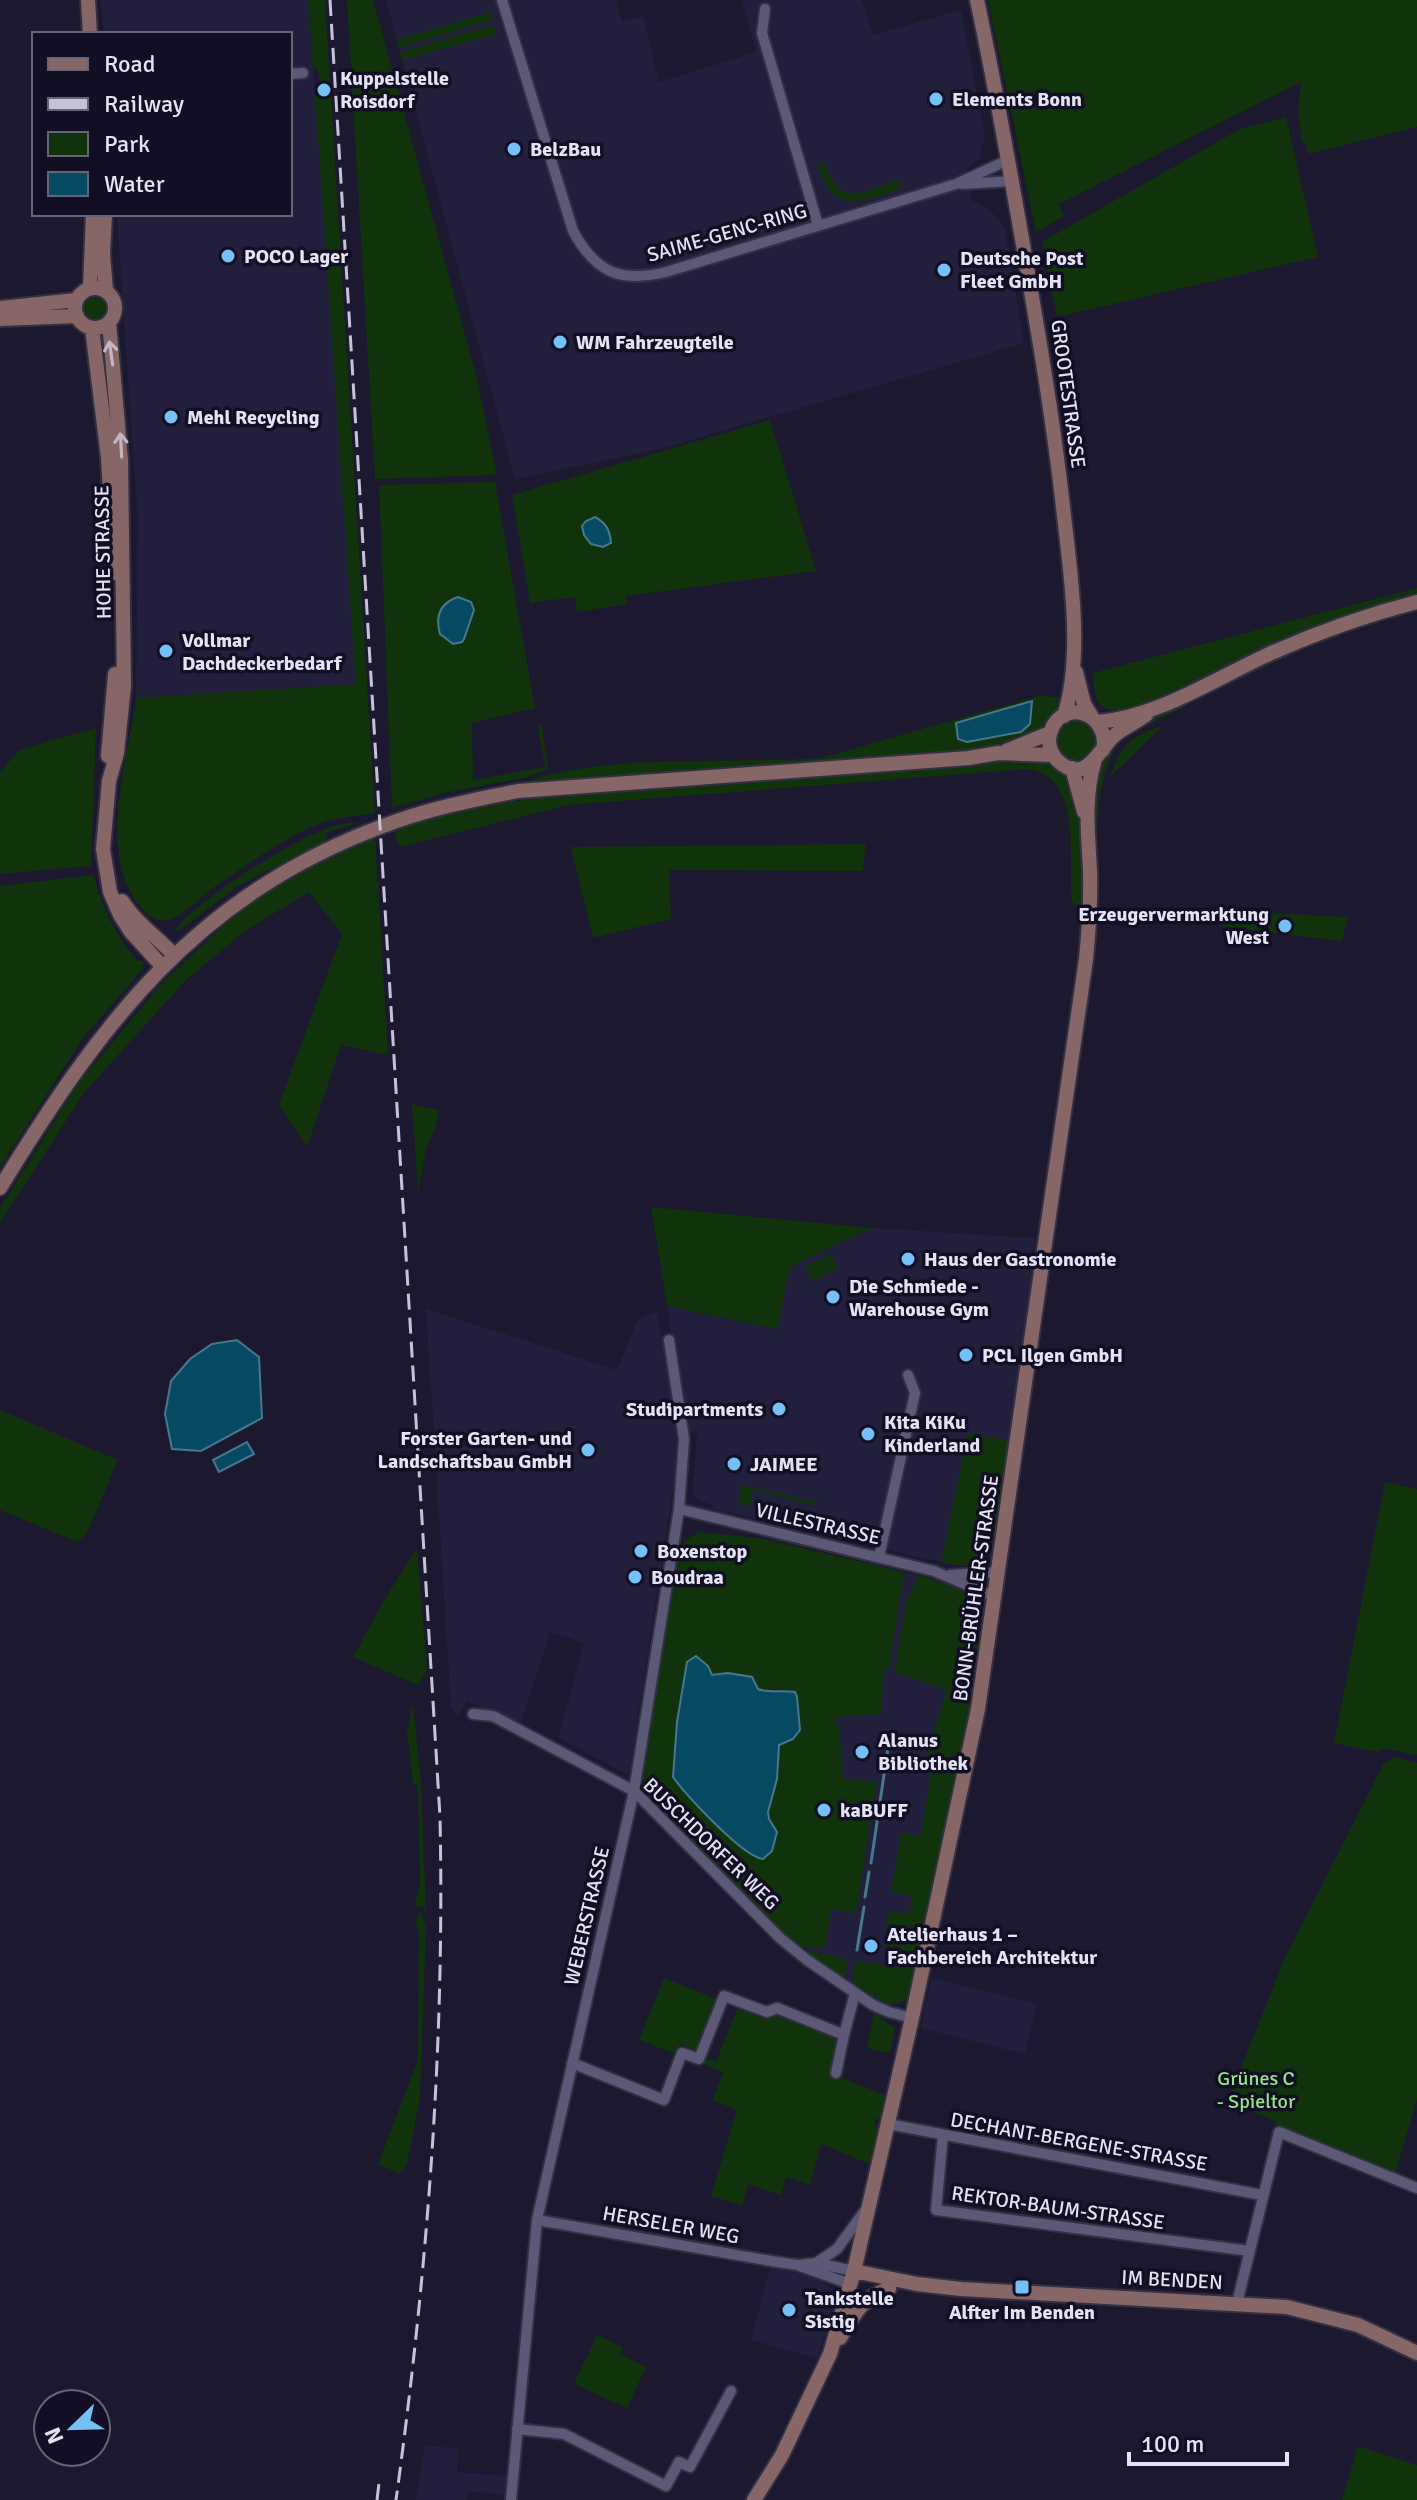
<svg xmlns="http://www.w3.org/2000/svg" width="1417" height="2500" viewBox="0 0 1417 2500" font-family="Signika,sans-serif">
<style>
.built{fill:#221f3c}
.green{fill:#11330c;fill-rule:evenodd}
.water{fill:#054962;stroke:#48778e;stroke-width:2}
.lines{fill:none;stroke-linecap:round;stroke-linejoin:round}
.stream{stroke:#48778e;stroke-width:3}
.street-casing{stroke:#323042;stroke-width:14}
.secondary-casing{stroke:#323042;stroke-width:18}
.street{stroke:#5b5975;stroke-width:10}
.secondary{stroke:#876667;stroke-width:14}
.rail{stroke:#c5c4d6;stroke-width:3;stroke-dasharray:16 8;stroke-linecap:butt}
.oneway{stroke:#c3b7c3}
.poi-dot{fill:#75c0f6;stroke:#120f25;stroke-width:3}
.labels{text-anchor:middle;dominant-baseline:central;stroke-width:7;stroke-linejoin:round;paint-order:stroke}
.poi-label{font-size:20px;font-weight:bold;fill:#e4e3f4;stroke:#120f25;text-anchor:start}
.street-label{font-size:20px;fill:#e4e3f4;stroke:#120f25}
.park-label{font-size:20px;fill:#93e586;stroke:#120f25}
</style>
<rect width="100%" height="100%" fill="#1b182f"/>
<!-- built -->
<path class="built" d="M101 0H308L337 382 356 685 136 698 138 520 117 214H290V34H103Z
M386 0H616L622 22 643 16 659 82 756 52 742 0H862L873 35 961 10 985 136 979 159 967 168 972 200 991 211 1005 229 1024 343 660 449 515 479Z
M872 1228 1036 1238 1011 1441 994 1547 990 1548 985 1561 979 1564 953 1565 713 1509V1505L698 1500 693 1492 697 1434 687 1431 667 1306 776 1329 789 1267Z
M426 1309 617 1370 638 1319 657 1312 670 1384 678 1456 629 1775 558 1738 584 1643 550 1632 520 1727 467 1701 457 1716 451 1707Z
M871 1564 929 1578 975 1594 984 1611 971 1706 914 1987 907 1999 895 2005 883 2003 852 1984 807 1954 809 1951 798 1942 784 1935Z
M931 1978 1037 2004 1025 2054 921 2028Z
M770 2268 809 2275 833 2289 835 2298 832 2316 817 2358 751 2340Z
M425 2446 458 2448 457 2472 507 2476 506 2495 468 2491 466 2500H416Z"/>
<!-- green -->
<path class="green" d="M308 0H325L375 813C357 817 339 816 321 823 285 837 250 863 217 885 203 895 189 910 174 918 163 924 149 919 142 909 95 854 128 762 136 698L356 684C342 488 329 292 315 96L327 95V85H320L318 71 313 67Z
M347 0H373L475 371 497 475 375 479Z
M988 0H1417V127L1308 154 1306 144 1302 142 1298 113 1301 82 1059 204 1064 216 1036 232Z
M490 12 493 20 398 48 396 40Z
M493 25 497 34 402 60 400 52Z
M1286 117 1318 257 1057 317 1042 242 1240 129Z
M825 163C841 209 860 192 897 181L896 174 901 189C860 201 833 217 818 164Z
M84 308a11 11 0 1 1 22 0a11 11 0 1 1-22 0Z
M770 420 816 571 626 596 627 604 577 612 575 597 530 603 512 495Z
M495 482 535 708 472 723 473 780 545 767 537 723 542 727 548 769 524 778 449 792 392 808 379 485Z
M1417 588V595L1353 613 1310 629 1120 715C1114 710 1108 710 1102 706 1093 699 1094 683 1093 673Z
M1337 633 1339 637 1316 643 1234 681 1128 735 1126 733 1232 678Z
M1042 695 1064 699 1037 733 1023 739 970 750 523 782C614 752 726 765 821 758Z
M1055 740a21 21 0 1 1 42 0a21 21 0 1 1-42 0Z
M1163 726 1110 777C1120 747 1132 734 1163 726Z
M96 728 91 866 0 874V772L19 750Z
M1120 740C1089 789 1099 851 1097 906L1093 786C1096 770 1108 750 1120 740Z
M1021 758C1043 761 1061 767 1073 787 1079 809 1091 889 1081 907L1076 906 1072 901C1067 860 1085 779 1028 769L568 805 399 847 394 830 446 814 543 796 972 764Z
M362 822 328 832 324 842 238 886 181 929 174 931C200 898 285 845 325 829 337 824 349 823 362 822Z
M375 837 388 1055 341 1045 307 1147 279 1104 342 934 309 892 245 931 186 980 84 1093 0 1223V1208L77 1085 160 985 231 918 254 901 313 865Z
M866 844 862 871 669 870 671 919 593 938 571 847Z
M93 875C102 905 116 938 138 961H144L142 970 83 1038 0 1167V886Z
M1221 911 1348 917 1342 941 1219 926Z
M412 1104 439 1110 435 1128 426 1149 418 1193Z
M651 1207 872 1228 790 1267 777 1329 667 1306Z
M831 1254 838 1269 812 1281 805 1266Z
M0 1410 118 1460 87 1533 78 1542 0 1510Z
M968 1433 1011 1441 994 1547 990 1548 985 1561 966 1566 941 1563Z
M1385 1482 1417 1489V1755L1384 1748 1377 1752 1334 1743Z
M742 1485 817 1502 816 1506 753 1490 749 1507 738 1504Z
M699 1532 759 1538 904 1572 889 1670 884 1669 881 1714 837 1717 835 1726H839L843 1779 877 1782 856 1913 831 1909 825 1948 810 1946 807 1949 784 1935 640 1789 672 1579 685 1540ZM709 1670 712 1676 728 1673 752 1677 758 1689 764 1692 772 1689 795 1692 798 1717 785 1741 780 1745 778 1769 768 1812 769 1819 777 1832 772 1851 754 1858 690 1799 672 1770 684 1680Z
M417 1548 427 1670 418 1685 353 1657 383 1602Z
M918 1575 975 1594 984 1611 971 1706 914 1987 903 2001 889 2005 852 1984 855 1961 901 1968 903 1949 884 1946 889 1911 909 1914 912 1896 891 1892 901 1833 921 1836 931 1772 918 1769 919 1763 923 1764 947 1690 895 1672 905 1605Z
M413 1704 421 1784 426 1912 421 1906H414L420 1884 418 1785 413 1784 407 1731Z
M1396 1757 1417 1763V2099L1395 2175 1286 2131 1269 2118 1234 2106 1229 2099 1284 1960 1384 1763Z
M419 1909 426 1925 420 2098 407 2164 403 2171 398 2173 378 2164 418 2060 419 1931 416 1925Z
M810 1951 847 1960 845 1980 807 1954Z
M664 1978 717 1999 699 2052 681 2044 676 2054 639 2040Z
M737 2009 767 2019 778 2015 838 2040 833 2074 887 2096 881 2117 875 2120 874 2123 880 2127 869 2164 821 2144 810 2185 786 2177 781 2195 749 2184 742 2205 711 2196 737 2110 713 2100 723 2072 703 2064 705 2058 716 2062Z
M874 2013 895 2028 890 2053 867 2048Z
M597 2335 623 2347 620 2354 646 2367 627 2408 574 2384Z
M1358 2446 1417 2465V2500H1342Z"/>
<!-- water -->
<path class="water" d="M595 517C606 523 610 530 611 543L603 547 591 544 584 535 582 526 586 521Z
M458 597 471 602 474 610 464 639 462 642 453 644 440 634C435 616 440 603 458 597Z
M1032 701 1030 724 1021 732 967 742 958 739 956 723Z
M237 1340 259 1357 262 1418 201 1451 172 1449 165 1414 171 1381 190 1359 212 1344Z
M247 1442 254 1454 219 1472 213 1460Z
M696 1656 708 1666 712 1675 728 1673 752 1677 758 1689C766 1693 784 1690 795 1692L797 1697 800 1730 793 1739 779 1745 777 1779 768 1812 769 1819 777 1832 772 1851 763 1859C743 1857 686 1795 673 1777L677 1722 687 1662Z"/>
<g class="lines">
<!-- stream -->
<path class="stream" d="M871 1863 890 1734
M865 1897 869 1872
M857 1950 864 1907"/>
<defs>
<path id="street" d="M502 0 573 231C596 273 620 283 666 272L956 184 1008 160
M765 9 762 33 818 225
M290 74 303 73
M962 184 1012 181
M679 1509 934 1571 995 1597
M879 1557 915 1393 908 1375
M950 1575 999 1572
M473 1714 493 1716 634 1791 780 1938 807 1960 873 2005 889 2012 912 2018
M572 2063 664 2100 682 2053 699 2059 724 1996 767 2012 777 2008 844 2035 855 1993
M836 2073 844 2035
M888 2124 1262 2195
M943 2135 936 2210 1250 2251
M537 2220 777 2262 798 2265 816 2263 854 2271
M816 2263 837 2249 864 2212
M800 2266 850 2284
M1237 2303 1279 2132 1417 2188
M517 2429 564 2434 666 2486 679 2462 690 2467 731 2391
M511 2500 537 2220 634 1791 679 1509 684 1439 669 1340"/>
<path id="secondary" d="M88 0 90 34
M977 0C994 79 1008 159 1022 239 1038 331 1054 423 1064 516 1071 576 1083 658 1064 716
M105 214 103 254 106 290
M75 308a20 20 0 1 1 40 0a20 20 0 1 1-40 0Z
M90 288 93 214
M0 308 76 300
M0 319 77 316
M109 322 121 460 124 686 117 753 109 781 103 849 110 892 120 915 131 932 162 966
M92 328 108 458 115 573
M1076 672 1084 704 1092 717
M1098 722C1157 717 1213 680 1267 655 1316 633 1366 615 1417 602
M1103 750C1111 713 1062 697 1051 731 1047 741 1050 752 1057 760 1086 788 1099 748 1115 735 1125 727 1137 722 1147 714
M1006 751 1050 733
M108 756 115 674
M1072 768 1084 812
M122 901C136 923 156 936 174 955
M0 1188C101 1023 195 896 383 826 427 809 472 800 518 791L969 758 998 753 1053 755
M854 2271 917 2284 961 2289 1287 2307 1358 2325 1417 2353
M840 2338C854 2315 862 2297 889 2289
M754 2500 782 2455 830 2354 854 2271 912 2018 978 1709 1086 959C1089 929 1091 900 1090 870 1088 835 1084 797 1094 763"/>
</defs>
<!-- street casing -->
<use href="#street" class="street-casing"/>
<!-- secondary casing -->
<use href="#secondary" class="secondary-casing"/>
<!-- street -->
<use href="#street" class="street"/>
<!-- secondary -->
<use href="#secondary" class="secondary"/>
<!-- rail -->
<path class="rail" d="M330 0 440 1817C445 2045 427 2274 396 2500
M377 2500 379 2483"/>
</g>
<!-- one-way arrows -->
<defs><path id="oneway-shaft" d="M-6 0H5M1.5-3L5.5 0L1.5 3" fill="none" stroke-width="1.6" stroke-linecap="round" stroke-linejoin="round" transform="scale(2)"/></defs>
<g class="oneway">
<use href="#oneway-shaft" transform="translate(111 353) rotate(-98)"/>
<use href="#oneway-shaft" transform="translate(121 445) rotate(-93)"/>
</g>
<!-- markers -->
<g class="poi-dot">
<circle cx="324" cy="90" r="8"/>
<circle cx="936" cy="99" r="8"/>
<circle cx="514" cy="149" r="8"/>
<circle cx="228" cy="256" r="8"/>
<circle cx="944" cy="270" r="8"/>
<circle cx="560" cy="342" r="8"/>
<circle cx="171" cy="417" r="8"/>
<circle cx="166" cy="651" r="8"/>
<circle cx="1285" cy="926" r="8"/>
<circle cx="908" cy="1259" r="8"/>
<circle cx="833" cy="1297" r="8"/>
<circle cx="966" cy="1355" r="8"/>
<circle cx="779" cy="1409" r="8"/>
<circle cx="868" cy="1434" r="8"/>
<circle cx="588" cy="1450" r="8"/>
<circle cx="734" cy="1464" r="8"/>
<circle cx="641" cy="1551" r="8"/>
<circle cx="635" cy="1577" r="8"/>
<circle cx="862" cy="1752" r="8"/>
<circle cx="824" cy="1810" r="8"/>
<circle cx="871" cy="1946" r="8"/>
<rect x="1014" y="2279" width="16" height="16" rx="4"/>
<circle cx="789" cy="2310" r="8"/>
</g>
<g class="labels">
<!-- poi labels -->
<g class="poi-label">
<text x="340" y="78">Kuppelstelle<tspan x="340" dy="23">Roisdorf</tspan></text>
<text x="952" y="99">Elements Bonn</text>
<text x="530" y="149">BelzBau</text>
<text x="244" y="256">POCO Lager</text>
<text x="960" y="258">Deutsche Post<tspan x="960" dy="23">Fleet GmbH</tspan></text>
<text x="576" y="342">WM Fahrzeugteile</text>
<text x="187" y="417">Mehl Recycling</text>
<text x="182" y="640">Vollmar<tspan x="182" dy="23">Dachdeckerbedarf</tspan></text>
<text x="1269" y="914" text-anchor="end">Erzeugervermarktung<tspan x="1269" dy="23">West</tspan></text>
<text x="924" y="1259">Haus der Gastronomie</text>
<text x="849" y="1286">Die Schmiede -<tspan x="849" dy="23">Warehouse Gym</tspan></text>
<text x="982" y="1355">PCL Ilgen GmbH</text>
<text x="763" y="1409" text-anchor="end">Studipartments</text>
<text x="884" y="1422">Kita KiKu<tspan x="884" dy="23">Kinderland</tspan></text>
<text x="572" y="1438" text-anchor="end">Forster Garten- und<tspan x="572" dy="23">Landschaftsbau GmbH</tspan></text>
<text x="750" y="1464">JAIMEE</text>
<text x="657" y="1551">Boxenstop</text>
<text x="651" y="1577">Boudraa</text>
<text x="878" y="1740">Alanus<tspan x="878" dy="23">Bibliothek</tspan></text>
<text x="840" y="1810">kaBUFF</text>
<text x="887" y="1934">Atelierhaus 1 –<tspan x="887" dy="23">Fachbereich Architektur</tspan></text>
<text x="805" y="2298">Tankstelle<tspan x="805" dy="23">Sistig</tspan></text>
<text x="1022" y="2312" text-anchor="middle">Alfter Im Benden</text>
</g>
<!-- street labels -->
<g class="street-label">
<text transform="translate(727 233) rotate(-16)">SAIME-GENC-RING</text>
<text transform="translate(1068 394) rotate(82)">GROOTESTRASSE</text>
<text transform="translate(103 552) rotate(-91)">HOHE STRASSE</text>
<text transform="translate(818 1524) rotate(13)">VILLESTRASSE</text>
<text transform="translate(976 1588) rotate(-82)">BONN-BRÜHLER-STRASSE</text>
<text transform="translate(711 1844) rotate(44)">BUSCHDORFER WEG</text>
<text transform="translate(587 1916) rotate(-77)">WEBERSTRASSE</text>
<text transform="translate(1079 2142) rotate(10)">DECHANT-BERGENE-STRASSE</text>
<text transform="translate(1058 2208) rotate(8)">REKTOR-BAUM-STRASSE</text>
<text transform="translate(671 2225) rotate(10)">HERSELER WEG</text>
<text transform="translate(1172 2280) rotate(3)">IM BENDEN</text>
</g>
<!-- park labels -->
<g class="park-label">
<text x="1256" y="2078">Grünes C<tspan x="1256" dy="23">- Spieltor</tspan></text>
</g>
</g>
<!-- legend -->
<rect x="32" y="32" width="260" height="184" fill="#120f25" stroke="#666478" stroke-width="2"/>
<rect x="48" y="58" width="40" height="12" fill="#876667" stroke="#666478" stroke-width="2"/>
<text x="104" y="72" font-size="24" fill="#e4e3f4">Road</text>
<rect x="48" y="98" width="40" height="12" fill="#c5c4d6" stroke="#666478" stroke-width="2"/>
<text x="104" y="112" font-size="24" fill="#e4e3f4">Railway</text>
<rect x="48" y="132" width="40" height="24" fill="#11330c" stroke="#666478" stroke-width="2"/>
<text x="104" y="152" font-size="24" fill="#e4e3f4">Park</text>
<rect x="48" y="172" width="40" height="24" fill="#054962" stroke="#666478" stroke-width="2"/>
<text x="104" y="192" font-size="24" fill="#e4e3f4">Water</text>
<!-- north arrow -->
<g transform="translate(72 2428) rotate(247)"><circle r="38" fill="#120f25" stroke="#666478" stroke-width="2"/>
<path d="M0-6L14 30L0 20L-14 30Z" fill="#75c0f6"/>
<text y="-12" font-size="22" font-weight="bold" text-anchor="middle" fill="#e4e3f4">N</text>
</g>
<!-- scale -->
<path d="M1129 2452v12h158v-12" fill="none" stroke="#e4e3f4" stroke-width="4"/>
<text x="1141" y="2452" font-size="24" fill="#e4e3f4" stroke="#120f25" stroke-width="6" paint-order="stroke">100 m</text>
</svg>
